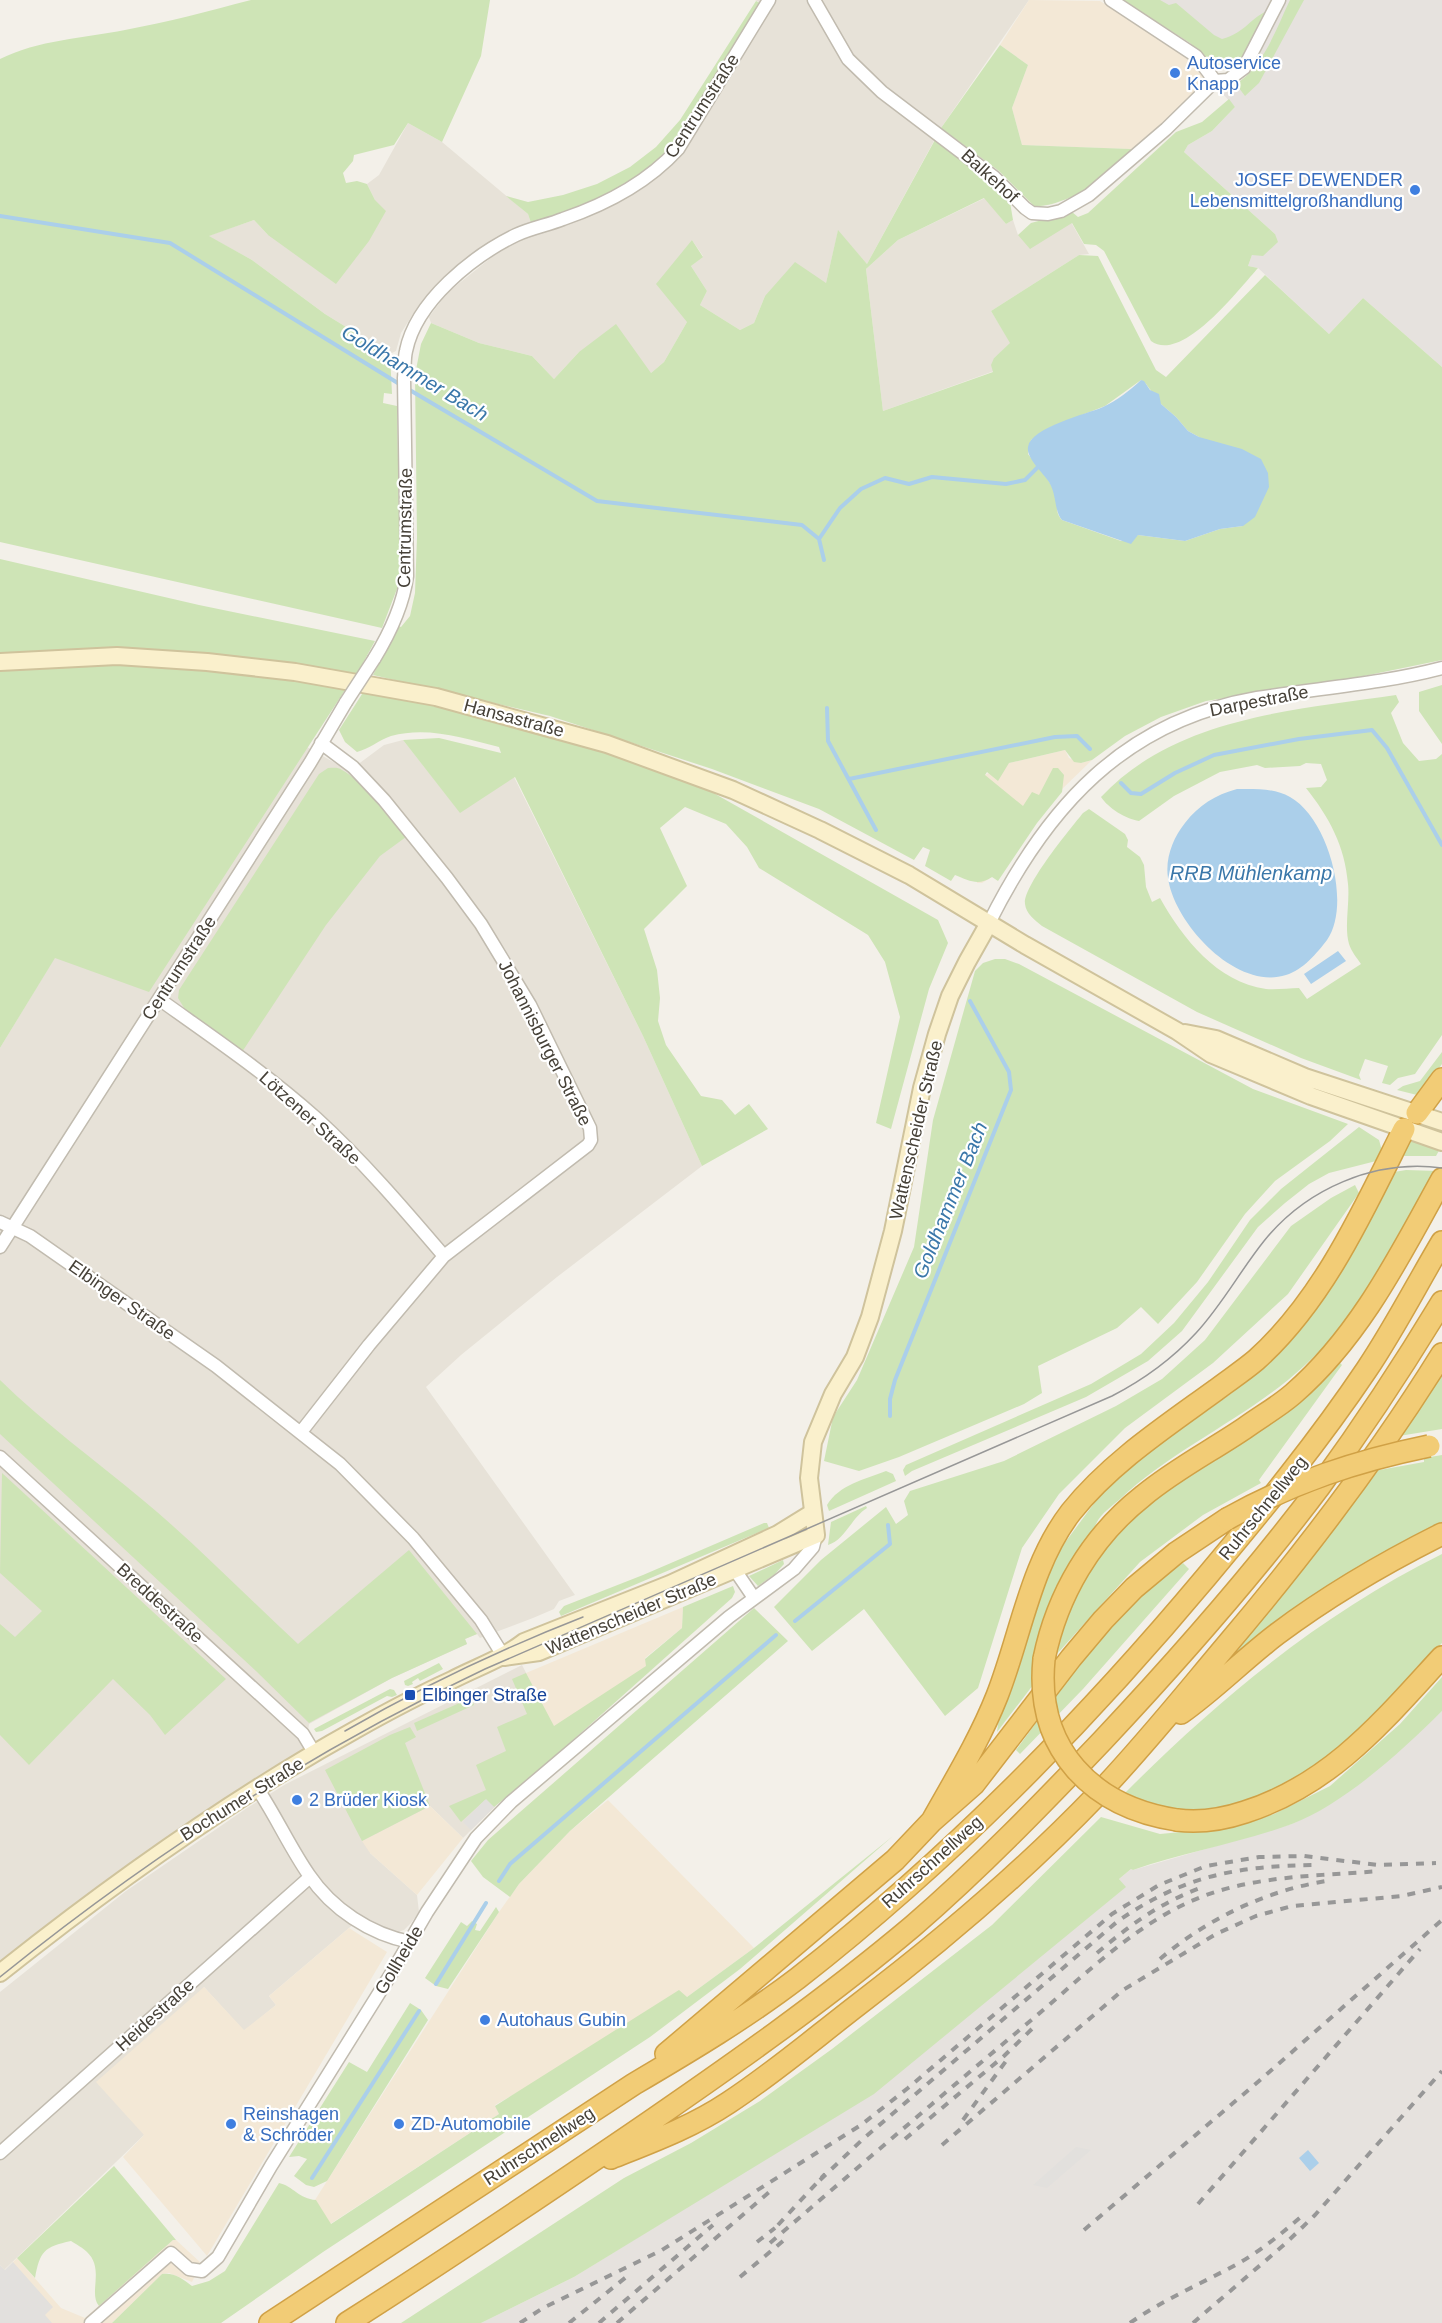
<svg xmlns="http://www.w3.org/2000/svg" width="1442" height="2323" viewBox="0 0 1442 2323" font-family="Helvetica,sans-serif">
<style>
.residential{fill:#e7e2d8}
.commercial{fill:#f3e8d6}
.industrial{fill:#e6e2de}
.green{fill:#cee4b6;fill-rule:evenodd}
.parking{fill:#e2e0dd}
.water{fill:#abcfea}
.lines{fill:none;stroke-linecap:round;stroke-linejoin:round}
.stream{stroke:#abcfea;stroke-width:4}
.street-casing{stroke:#c1bbaf;stroke-width:15}
.secondary-casing{stroke:#cfc39c;stroke-width:20}
.highway-casing{stroke:#d0a146;stroke-width:24}
.street{stroke:#fff;stroke-width:12}
.secondary{stroke:#faf0cc;stroke-width:16}
.highway{stroke:#f2cc76;stroke-width:21}
.tram{stroke:#979797;stroke-width:1.5}
.rail{stroke:#979797;stroke-width:4;stroke-dasharray:8 8;stroke-linecap:butt}
.street-bridge-casing{stroke:#c1bbaf;stroke-width:15;stroke-linecap:butt}
.highway-bridge-casing{stroke:#d0a146;stroke-width:24;stroke-linecap:butt}
.street-bridge{stroke:#fff;stroke-width:12}
.highway-bridge{stroke:#f2cc76;stroke-width:21}
.shop-dot{fill:#3f7fe0;stroke:#fff;stroke-width:2}
.transit-dot{fill:#1a4fb4;stroke:#fff;stroke-width:2}
.labels{text-anchor:middle;dominant-baseline:central;stroke-width:4.5;stroke-linejoin:round;paint-order:stroke}
.shop-label{font-size:18px;fill:#366cbe;stroke:#fff;text-anchor:start}
.street-label{font-size:18px;fill:#464138;stroke:#fff}
.transit-label{font-size:18px;fill:#164399;stroke:#fff;text-anchor:start}
.water-label{font-size:20px;font-style:italic;fill:#3a77a9;stroke:#fff}
</style>
<rect width="100%" height="100%" fill="#f3f0e9"/>
<!-- residential -->
<path class="residential" d="M755 0H1029L941 128 867 264 838 231 826 283 765 296 754 323 740 330 700 305 707 291 691 266 703 256 692 240 687 322 664 362 651 373 579 352 554 379 532 356 479 343 431 323 429 317 447 293 492 257 515 242 612 204 655 176 770 8Z
M408 123 442 142 528 214 531 223 513 230 454 270 434 288 413 314 401 333 396 351 390 354 325 314 252 260 208 236 254 220 268 235 375 200 367 184 379 175Z
M985 198 1006 224 1013 220 1018 235 1071 222 1089 254 1079 255 991 311 1011 343 994 358V371L883 411 866 269 898 240Z
M198 721 261 731 307 747 349 771 384 745 403 740 460 812 514 777 643 1036 702 1166 557 1277 461 1355 426 1387 575 1595 559 1601 554 1609 533 1618 480 1638 477 1634 465 1639 467 1644 392 1678 309 1724 305 1752 0 1965V1048Z
M522 1665 554 1727 536 1773 508 1794 463 1838 430 1806 370 1853 417 1895 419 1912 411 1923 404 1930 395 1933 362 1917 269 1996 276 2005 244 2031 204 1987 144 2135 4 2270 0 2265V1992L126 1891 247 1808 286 1784Z"/>
<!-- commercial -->
<path class="commercial" d="M1029 0 1100 1 1194 59 1205 83 1152 136 1131 149 1022 145 1012 108 1028 65 1000 45Z
M1065 750 1069 758 1081 763 1092 760 1058 793 992 877 982 883H977L985 775 1009 763Z
M683 1607 682 1628 645 1658 647 1666 554 1727 526 1673Z
M608 1800 754 1948 687 1997 495 2105 499 2114 324 2228 313 2203 499 1912 519 1884 570 1831Z
M430 1806 463 1838 417 1895 370 1853 362 1841Z
M349 1928 387 1952 207 2256 123 2157 144 2135 96 2082 204 1987 244 2030 276 2005 269 1996Z
M173 2240H176L201 2263 192 2282 169 2273 162 2274 112 2323H0V2265L5 2270 17 2258 61 2308 85 2318Z"/>
<!-- industrial -->
<path class="industrial" d="M1145 0H1442V367L1363 298 1329 334 1258 268 1248 266 1252 255 1275 234 1184 152 1188 145 1212 131 1235 107 1220 91 1236 84 1247 77 1241 56Z
M1442 1711V2323H481L574 2277 760 2162 1082 1922 1125 1887 1119 1879 1131 1869 1133 1870 1292 1824 1320 1810 1387 1761Z"/>
<!-- green -->
<path class="green" d="M251 0H490L481 56 442 142 408 123 394 145 354 155 353 161 343 173 346 183 357 181 367 184 375 200 386 211 369 241 336 284 268 235 254 220 209 236 252 260 325 314 390 354 392 394 384 393 383 403 397 406 400 568V581L382 628 0 542V59C38 40 84 38 125 30 168 22 209 11 251 0Z
M1122 0H1160L1169 5 1176 3 1214 35 1222 39C1246 33 1251 16 1270 10L1242 60 1232 69 1217 70 1190 43Z
M1290 0H1304L1259 83 1245 96 1236 84C1264 66 1276 29 1290 0Z
M756 1 762 4 667 153 640 176 617 190 581 208 531 223 528 214 506 196 528 202 563 195 597 184 630 167 656 147 680 120Z
M1000 45 1028 65 1012 108 1022 145 1131 149C1123 174 1060 209 1034 206L999 171 941 128Z
M1229 99 1235 107 1212 131 1188 145 1184 152 1275 234 1278 242 1263 256 1252 255 1248 266 1258 268C1239 289 1182 364 1151 341L1104 251 1096 245 1084 244 1072 223 1030 249 1018 235 1031 223 1068 213 1072 212 1078 217 1088 213 1176 132 1202 122Z
M936 138 1010 202 1013 220 1006 224 984 198 898 240 866 269 883 411 993 372 991 365 994 358 1010 343 991 311 1079 255 1098 256 1156 370 1166 377 1265 275 1329 334 1363 298 1442 367V660L1364 676 1206 701 1161 717 1125 736 1092 760 1081 763 1074 762 1065 750 1009 763 998 781 987 772 985 775 1023 806 1032 792 1039 795 1053 768H1058L1064 775 1062 792 1037 823 998 881 992 877C979 886 969 881 955 875L951 881 925 866 930 850 923 847 914 860 819 809 712 769 550 716 373 675 398 626 401 627 410 616 415 593 417 537 415 375 421 344 431 323 479 343 532 356 554 379 579 352 616 324 651 373 664 362 687 322 656 284 692 240 703 257 691 266 707 291 700 305 740 330 754 323 765 296 795 262 826 283 838 230 867 264ZM1141 380 1146 384 1161 404 1176 417 1188 431 1199 437 1243 526 1220 529 1185 541 1138 535 1121 541 1062 520C1055 513 1058 506 1056 497 1052 481 1038 467 1028 454L1031 440 1051 427 1105 406Z
M0 559 199 605 375 641 357 674C240 656 118 639 0 656Z
M105 663C186 667 266 676 347 687L149 992 55 958 0 1048V670Z
M1442 685V744L1419 711V692Z
M364 691 452 709 620 756 701 786 938 920 948 943 929 989 891 1129 876 1123 900 1017 885 962 868 935 759 868 747 847 726 824 685 807 660 828 687 886 644 929 657 970 660 998 658 1021 666 1045 701 1096 722 1100 735 1115 749 1104 768 1129 702 1166 643 1036 515 777 460 813 403 740 439 738 501 753 499 747C464 738 427 726 391 736 379 740 369 749 357 752L345 742 339 730Z
M1396 695 1399 702 1391 713 1403 743 1419 761 1436 759 1442 754V1035L1415 1074 1398 1078 1390 1085 1382 1083 1388 1066 1365 1059 1359 1075 1361 1080 1301 1058 1197 1012 1042 926C1035 920 1026 914 1025 904 1023 886 1070 829 1083 813L1089 809 1125 834 1128 840 1127 847 1140 857 1144 865 1146 887 1152 902 1160 898C1183 939 1217 982 1266 989 1277 990 1289 988 1299 988L1307 999 1361 964C1357 958 1351 951 1349 944 1344 927 1350 902 1348 884 1345 846 1329 817 1306 788L1321 787 1327 780 1321 764 1306 763 1300 766 1265 768 1257 765 1220 772 1174 796 1139 821C1126 819 1108 808 1101 797 1176 717 1294 710 1396 695Z
M328 768C333 768 338 767 342 770 360 779 392 820 406 837L380 856 326 925 242 1052 186 1011 178 998 179 990 319 774Z
M995 959H1005L1019 964 1253 1089 1348 1124 1330 1141 1275 1181 1245 1214 1197 1282 1158 1324 1141 1307 1117 1328 1038 1366 1042 1393 1024 1404 899 1457 859 1471 824 1461 833 1417 857 1380 914 1247 933 1120 975 971 983 963Z
M1442 1052V1064L1422 1093 1417 1095 1397 1090 1403 1086 1420 1081Z
M1359 1127 1379 1140 1382 1151 1380 1160 1329 1173 1309 1184 1285 1203 1258 1227 1182 1331 1148 1361 1086 1397 912 1471 905 1476 903 1470 906 1465 1091 1384 1141 1354 1174 1323 1208 1282 1250 1220 1281 1189Z
M1411 1141H1417L1441 1147 1436 1156H1398L1406 1144Z
M1406 1170 1438 1171C1399 1239 1363 1313 1304 1366 1248 1418 1175 1447 1119 1500 1112 1506 1101 1514 1097 1522 1087 1542 1083 1566 1076 1587L1120 1530 1164 1491 1338 1361 1342 1365 1259 1480 1261 1483 1203 1515 1140 1562 1056 1655 997 1732 999 1717 1028 1616 1058 1552 1101 1494 1141 1457 1232 1393 1295 1329 1394 1172Z
M1355 1185 1359 1193 1288 1294 1213 1363 1125 1428 1059 1494 1022 1548 978 1688 945 1716 864 1609 812 1651 774 1607 821 1560 886 1507 896 1524 908 1515 904 1501 910 1491 1004 1461 1116 1406 1162 1379 1205 1340 1291 1226 1331 1198Z
M1442 1372V1429L1399 1436Z
M0 1380C45 1424 95 1460 144 1501 197 1545 247 1597 298 1644L409 1550 477 1634 465 1639 467 1644 392 1678 309 1723 256 1671 0 1434Z
M1442 1455V1523C1367 1560 1298 1604 1233 1657L1231 1654 1374 1471 1424 1462V1458Z
M886 1471 893 1474 896 1481 829 1511 827 1505C839 1485 865 1479 886 1471Z
M2 1473 226 1679 165 1735 150 1715 113 1679 29 1765 0 1735V1624L15 1637 42 1611 0 1573Z
M866 1506 867 1508C852 1517 845 1540 828 1545L831 1522Z
M764 1523H767L769 1528 561 1616 559 1612 564 1606 643 1575Z
M1442 1554V1643L1362 1728 1311 1772 1265 1796 1219 1808 1195 1811 1162 1808 1123 1795C1217 1700 1321 1614 1442 1554Z
M783 1560 784 1564 775 1574 758 1586 749 1576Z
M1183 1563 1189 1569 1083 1689 1020 1754 1016 1750C1058 1694 1097 1634 1149 1588 1160 1579 1170 1570 1183 1563Z
M733 1586 735 1592 732 1598 536 1773 494 1807 485 1800 461 1822 449 1806 486 1790 476 1765 506 1751 497 1727 527 1714 512 1679 526 1673 554 1726 646 1666 645 1659 682 1628 683 1607Z
M754 1608 788 1641 570 1831 519 1884 510 1897 483 1877 471 1861 488 1840Z
M439 1663 443 1669 420 1681 418 1678 412 1682 413 1684 408 1686 405 1685 404 1681Z
M1442 1677V1711C1402 1751 1344 1804 1292 1824 1240 1843 1185 1852 1133 1870L1131 1869 1119 1879 1126 1887 874 2094 574 2277 481 2323H401L624 2178 691 2143 760 2101 832 2049 992 1925 1101 1817 1160 1834 1233 1827 1274 1814 1330 1786 1400 1724Z
M390 1689 394 1690 397 1695 392 1697 387 1696 322 1731 316 1732 314 1729Z
M471 1698 474 1705 417 1731 414 1723Z
M410 1727 416 1737 405 1743 430 1806 362 1841 325 1770 390 1735Z
M893 1836 740 1969 650 2037 323 2252 221 2323H112L162 2274C174 2272 183 2279 192 2286L209 2281 225 2271 279 2183C293 2186 299 2199 316 2200L331 2224 499 2114 495 2106 679 1990 687 1997 754 1948Z
M496 1907 499 1912 448 1989 436 1986 425 1978 461 1922 467 1926 472 1921 477 1924 475 1930 480 1931Z
M410 2003 421 2010 428 2020 327 2181 314 2187 306 2185 294 2176 307 2159 299 2156 289 2157 349 2062 367 2072Z
M114 2166 176 2240H173L99 2306C88 2293 105 2269 87 2252 83 2248 76 2244 71 2241 44 2247 40 2251 35 2278L17 2258Z"/>
<!-- parking -->
<path class="parking" d="M486 1799 494 1807 471 1830 463 1822Z
M1076 2147 1091 2150 1047 2188 1033 2185Z
M13 2262 53 2307 45 2315 52 2323H0V2265L5 2270Z"/>
<!-- water -->
<path class="water" d="M1141 380 1144 381 1150 390 1159 394 1161 404 1176 417 1188 431 1199 437 1242 449 1261 459 1268 473 1269 487 1255 517 1243 526 1220 529 1185 541 1138 535 1131 544 1062 520C1054 511 1057 495 1049 482 1043 473 1026 458 1028 447 1031 427 1087 414 1103 407 1116 401 1131 390 1141 380Z
M1237 789C1255 789 1274 788 1290 797 1328 818 1352 904 1327 940 1317 953 1303 970 1286 975 1236 991 1174 923 1168 878 1165 858 1173 838 1185 823 1199 805 1215 795 1237 789Z
M1338 951 1346 961 1311 984 1304 974Z
M1308 2150 1319 2163 1310 2171 1299 2158Z"/>
<g class="lines">
<!-- stream -->
<path class="stream" d="M0 216 170 243 401 385
M408 389 597 501 802 525 819 539 824 560
M819 539 840 508 861 489 885 478 909 484 932 477 1006 484 1025 480 1038 467
M827 708 828 741 876 830
M849 779 1055 737 1077 736 1090 749
M1121 783 1131 793 1141 794 1175 773 1214 755 1299 739 1372 730 1387 748 1442 845
M890 1416V1399L895 1380 1011 1090 1009 1072 970 1001
M795 1621 890 1544 888 1525
M499 1881 510 1864 776 1635
M436 1984 486 1903
M312 2178 419 2011"/>
<defs>
<path id="street" d="M814 0 848 59 882 92 994 177 1025 208 1032 213 1048 214 1061 211 1089 195 1166 129 1215 81
M1111 0 1196 56 1215 81
M1215 81 1228 80 1244 68 1279 0
M374 659C390 633 403 606 407 576L404 378C405 369 404 359 406 351 416 301 473 256 516 235 531 228 548 225 563 219 607 204 647 183 678 149L769 0
M989 923C1047 807 1124 721 1257 698 1319 688 1381 684 1442 668
M159 999C212 1037 267 1074 316 1118 362 1160 403 1208 444 1256
M0 1222 30 1236 216 1366 340 1464 413 1538 481 1620 504 1657
M0 1247 310 763 346 702
M301 1432 369 1345 444 1256 588 1145 591 1140 590 1128 530 1005 481 924 447 878 384 800 353 767 321 743
M0 1457 303 1734 315 1754
M735 1570 754 1598
M257 1788C276 1816 290 1848 309 1875 332 1909 370 1934 410 1942
M0 2153 310 1877
M91 2323 171 2253 189 2269 202 2271 218 2257 271 2166 391 1974 427 1912 476 1838 511 1802 729 1617 794 1569 813 1547 816 1535"/>
<path id="secondary" d="M0 662 117 656 207 662 295 672 436 697 607 744 733 790 820 830 909 875 1025 945 1177 1031 1211 1054 1311 1096 1442 1142
M1185 1033 1216 1039 1305 1077 1442 1122
M504 1657 539 1652 816 1535 809 1478 813 1442 833 1394 855 1357 870 1317 893 1231 922 1088 937 1034 950 996 967 962 989 923
M0 1973C113 1883 229 1800 355 1730 387 1712 419 1695 452 1680 477 1667 502 1659 524 1642L670 1584 778 1534 812 1513"/>
<path id="highway" d="M1417 1113 1442 1079
M1044 1659C1057 1595 1091 1537 1143 1496 1174 1470 1211 1451 1245 1428 1260 1417 1278 1407 1293 1394 1360 1336 1400 1255 1442 1179
M1181 1713C1215 1689 1244 1659 1277 1634 1329 1595 1384 1563 1442 1534
M1177 1820C1200 1823 1224 1819 1245 1812 1332 1784 1383 1721 1442 1657
M932 1821C955 1780 980 1739 997 1696 1021 1635 1030 1565 1071 1512 1110 1463 1165 1427 1216 1390 1229 1380 1243 1371 1256 1360 1324 1299 1364 1209 1404 1129
M666 2054 895 1860 932 1821 974 1784 1071 1658 1103 1620 1134 1588 1176 1553 1227 1519
M611 2158C651 2142 692 2127 728 2103 774 2073 816 2037 859 2004 943 1940 1025 1870 1098 1794 1143 1747 1183 1697 1225 1647 1303 1555 1378 1457 1442 1354
M270 2323 634 2084C690 2051 747 2017 798 1978 949 1860 1085 1722 1207 1576 1263 1509 1318 1442 1367 1369 1394 1329 1417 1284 1442 1242
M347 2323C443 2262 538 2198 632 2134 728 2068 824 2001 913 1926 980 1868 1042 1804 1103 1740 1179 1659 1253 1575 1320 1486 1363 1427 1404 1365 1442 1302"/>
</defs>
<!-- street casing -->
<use href="#street" class="street-casing"/>
<!-- secondary casing -->
<use href="#secondary" class="secondary-casing"/>
<!-- highway casing -->
<use href="#highway" class="highway-casing"/>
<!-- street -->
<use href="#street" class="street"/>
<!-- secondary -->
<use href="#secondary" class="secondary"/>
<!-- highway -->
<use href="#highway" class="highway"/>
<!-- tram -->
<path class="tram" d="M345 1731C421 1687 501 1649 583 1617
M0 1977C151 1855 309 1752 485 1669L1112 1396C1143 1380 1172 1359 1196 1333 1222 1305 1240 1271 1264 1241 1306 1189 1374 1159 1442 1168"/>
<!-- rail -->
<path class="rail" d="M1097 1953C1130 1925 1161 1902 1203 1887
M1160 1959C1207 1919 1265 1891 1326 1881
M963 2120 1006 2061
M905 2139 1004 2056 1036 2025
M942 2145 1123 1990 1216 1934 1256 1916 1292 1906 1402 1896 1442 1887
M820 2180 863 2139 1118 1921C1185 1875 1237 1866 1317 1865
M1198 2204 1420 1949
M778 2225 825 2174
M1084 2230 1259 2081 1442 1920
M757 2242 775 2228
M770 2243C856 2169 942 2095 1029 2022 1083 1977 1135 1923 1201 1897 1258 1875 1320 1876 1380 1871
M740 2277 783 2241
M520 2323 543 2308 662 2250 861 2125 908 2088 1112 1914 1159 1885 1206 1866 1259 1857 1304 1856 1378 1865 1436 1863
M569 2323 630 2274
M599 2323 713 2225
M617 2323 774 2188
M1130 2323C1164 2299 1203 2283 1239 2263 1262 2250 1282 2233 1302 2216
M1193 2323 1286 2243 1315 2215 1442 2071"/>
<defs>
<path id="street-bridge" d="M346 702 374 659"/>
<path id="highway-bridge" d="M1227 1519C1293 1482 1356 1461 1429 1446
M1044 1659C1035 1749 1092 1807 1177 1820"/>
</defs>
<!-- street-bridge casing -->
<use href="#street-bridge" class="street-bridge-casing"/>
<!-- highway-bridge casing -->
<use href="#highway-bridge" class="highway-bridge-casing"/>
<!-- street-bridge -->
<use href="#street-bridge" class="street-bridge"/>
<!-- highway-bridge -->
<use href="#highway-bridge" class="highway-bridge"/>
</g>
<!-- markers -->
<g class="shop-dot">
<circle cx="1175" cy="73" r="6"/>
<circle cx="1415" cy="190" r="6"/>
<circle cx="297" cy="1800" r="6"/>
<circle cx="485" cy="2020" r="6"/>
<circle cx="231" cy="2124" r="6"/>
<circle cx="399" cy="2124" r="6"/>
</g>
<rect class="transit-dot" x="404" y="1689" width="12" height="12" rx="3"/>
<g class="labels">
<!-- shop labels -->
<g class="shop-label">
<text x="1187" y="63">Autoservice<tspan x="1187" dy="21">Knapp</tspan></text>
<text x="1403" y="180" text-anchor="end">JOSEF DEWENDER<tspan x="1403" dy="21">Lebensmittelgroßhandlung</tspan></text>
<text x="309" y="1800">2 Brüder Kiosk</text>
<text x="497" y="2020">Autohaus Gubin</text>
<text x="243" y="2114">Reinshagen<tspan x="243" dy="21">&amp; Schröder</tspan></text>
<text x="411" y="2124">ZD-Automobile</text>
</g>
<!-- street labels -->
<g class="street-label">
<text transform="translate(702 106) rotate(-57)">Centrumstraße</text>
<text transform="translate(990 176) rotate(42)">Balkehof</text>
<text transform="translate(405 528) rotate(-89)">Centrumstraße</text>
<text transform="translate(1259 701) rotate(-11)">Darpestraße</text>
<text transform="translate(514 718) rotate(15)">Hansastraße</text>
<text transform="translate(179 968) rotate(-57)">Centrumstraße</text>
<text transform="translate(545 1043) rotate(63)">Johannisburger Straße</text>
<text transform="translate(310 1118) rotate(42)">Lötzener Straße</text>
<text transform="translate(916 1130) rotate(-77)">Wattenscheider Straße</text>
<text transform="translate(122 1300) rotate(35)">Elbinger Straße</text>
<text transform="translate(1263 1508) rotate(-51)">Ruhrschnellweg</text>
<text transform="translate(160 1603) rotate(42)">Breddestraße</text>
<text transform="translate(631 1614) rotate(-23)">Wattenscheider Straße</text>
<text transform="translate(242 1799) rotate(-32)">Bochumer Straße</text>
<text transform="translate(932 1862) rotate(-42)">Ruhrschnellweg</text>
<text transform="translate(399 1960) rotate(-59)">Gollheide</text>
<text transform="translate(155 2015) rotate(-42)">Heidestraße</text>
<text transform="translate(539 2146) rotate(-33)">Ruhrschnellweg</text>
</g>
<!-- transit labels -->
<g class="transit-label">
<text x="422" y="1695">Elbinger Straße</text>
</g>
<!-- water labels -->
<g class="water-label">
<text transform="translate(415 373) rotate(31)">Goldhammer Bach</text>
<text x="1251" y="873">RRB Mühlenkamp</text>
<text transform="translate(950 1200) rotate(-68)">Goldhammer Bach</text>
</g>
</g>
</svg>
